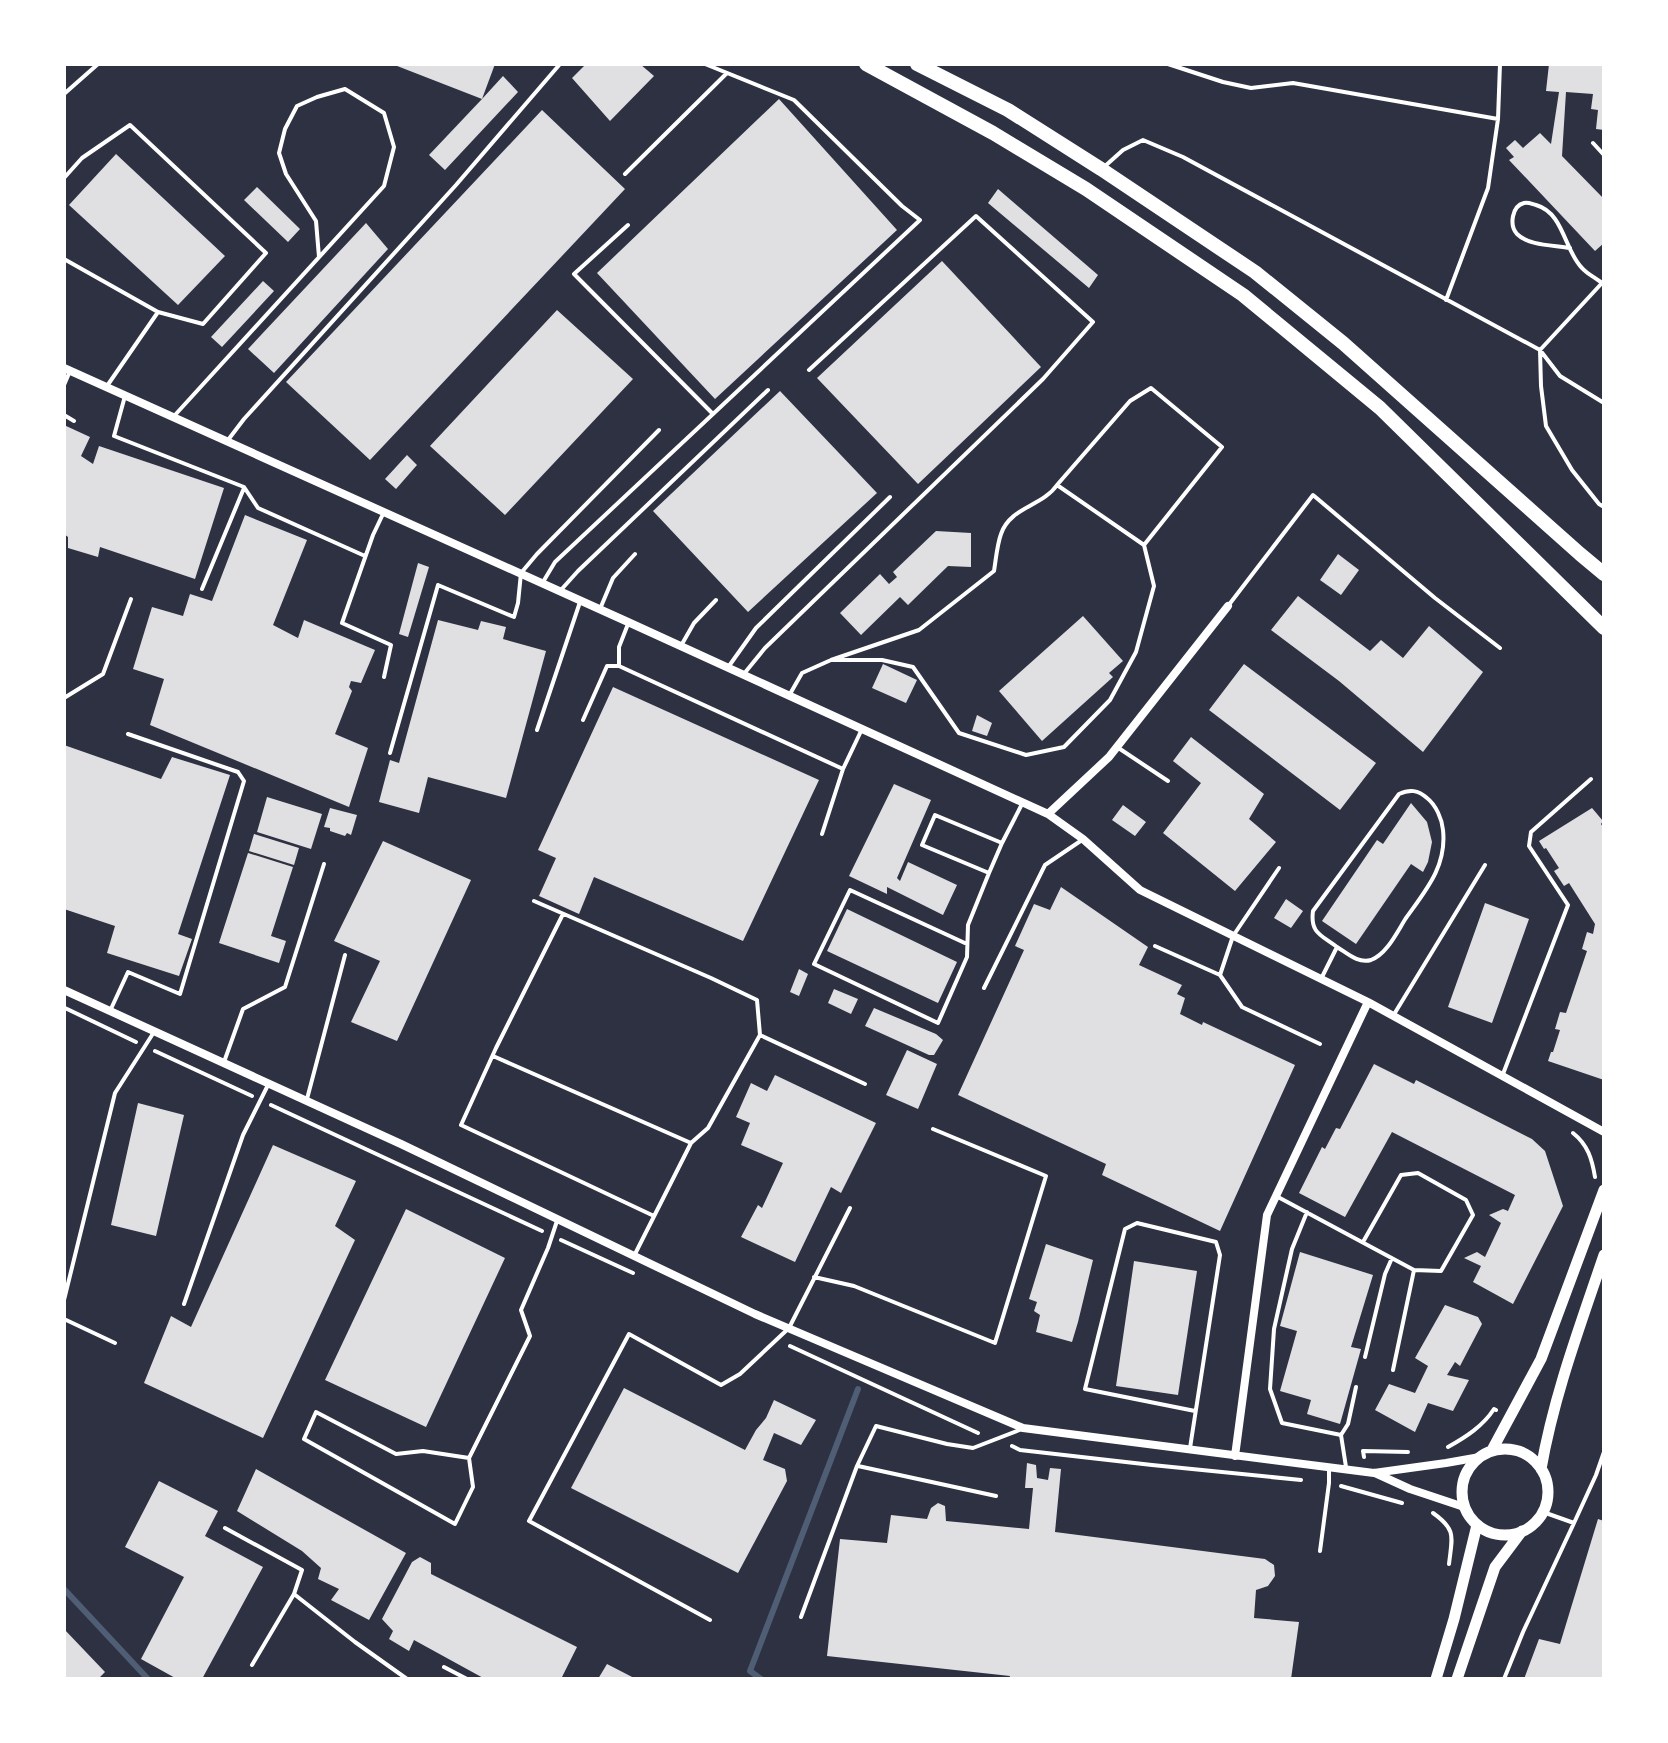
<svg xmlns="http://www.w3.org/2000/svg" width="1668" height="1743" viewBox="0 0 1668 1743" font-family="'Times New Roman',serif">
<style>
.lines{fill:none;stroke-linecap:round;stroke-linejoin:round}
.stream{stroke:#4f5d75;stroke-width:6}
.building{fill:#e0e0e3}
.path{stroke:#fff;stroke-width:4}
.service{stroke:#fff;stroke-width:4}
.minor{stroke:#fff;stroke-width:8}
.tertiary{stroke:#fff;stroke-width:11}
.primary{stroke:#fff;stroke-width:14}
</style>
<rect width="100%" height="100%" fill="#2d3142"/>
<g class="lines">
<!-- stream -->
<path class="stream" d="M64 1589 148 1679
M761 1679 750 1671 858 1389"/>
</g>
<!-- building -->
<path class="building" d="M392 64H495L482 99 503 76 518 92 445 170 429 155 482 99Z
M586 64H640L654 76 610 121 572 78Z
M1549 64H1604V130L1596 129 1598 110 1591 109 1593 94 1566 92 1562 156 1604 199V243L1595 251 1509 160 1514 157 1506 148 1515 140 1523 148 1540 133 1551 144 1559 92 1546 91Z
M779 99 897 230 715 399 597 273Z
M542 110 625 189 370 460 286 382Z
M116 154 225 256 178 305 69 205Z
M257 187 300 229 288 242 244 200Z
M998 189 1098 275 1089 288 988 203Z
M366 223 388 249 274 373 248 349Z
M942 261 1041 367 918 484 817 378Z
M263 281 274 291 222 347 211 337Z
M557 310 633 379 505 515 430 446Z
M780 391 877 493 748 612 653 511Z
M64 425 90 437 81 456 93 464 99 446 224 488 195 579 100 547 98 557 68 548V537L64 534Z
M407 455 417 465 396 489 385 479Z
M245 515 307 540 273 625 298 638 304 620 375 650 361 683 351 681 349 687 352 691 335 734 368 748 349 807 150 725 164 679 133 669 152 607 183 616 190 594 212 601Z
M936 531 971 533V567L948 566 908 605 900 597 861 635 840 613 880 574 889 584 897 577 893 572Z
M1338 554 1359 570 1341 595 1320 580Z
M418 563 429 567 408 637 399 634Z
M1298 596 1370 651 1381 640 1403 658 1429 626 1483 672 1423 752 1339 681 1271 630Z
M1083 616 1123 661 1109 673 1113 677 1042 741 999 691Z
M438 620 478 630 481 621 506 627 503 639 546 651 506 798 428 777 419 813 379 802 390 760 399 763Z
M883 664 917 680 906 703 872 688Z
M1244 664 1376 763 1340 810 1209 710Z
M613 687 819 780 743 941 594 877 579 914 539 896 556 858 538 850Z
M977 715 992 723 987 736 972 731Z
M1191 737 1264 794 1249 819 1276 842 1235 891 1163 833 1201 783 1173 761Z
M64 745 161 779 172 757 230 775 178 934 192 939 179 976 107 953 115 926 64 909Z
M894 784 931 800 897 878 900 881 908 862 957 885 943 915 887 887V894L849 876Z
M267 797 322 814 311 849 257 832Z
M1411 803 1427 822 1432 842 1428 862 1423 872 1411 864 1356 944 1322 921 1377 840 1383 844Z
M1123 805 1146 822 1135 836 1112 820Z
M330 808 357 815 351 835 347 833 345 836 330 831V828L324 827Z
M1592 808 1603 821 1601 824 1604 829V1080L1548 1061 1551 1052H1553L1560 1030 1555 1029 1560 1012 1566 1013 1587 951 1582 949 1587 932 1593 934 1595 924 1569 883 1564 886 1554 871 1559 868 1546 848 1544 849 1539 841Z
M254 834 299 848 294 865 249 851Z
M383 841 471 880 397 1041 351 1022 380 961 334 941Z
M248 853 293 867 271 936 286 941 279 963 219 943Z
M1061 887 1148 947 1139 965 1182 985 1177 994 1185 998 1180 1014 1202 1025 1203 1022 1295 1065 1220 1231 1102 1175 1106 1164 958 1095 1024 950 1015 946 1034 904 1050 910Z
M1286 899 1303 911 1291 928 1274 918Z
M1485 903 1529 919 1492 1023 1448 1007Z
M847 909 957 962 938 1003 827 951Z
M799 969 808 974 799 996 790 992Z
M834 989 858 999 851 1014 828 1003Z
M874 1008 936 1034 943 1040 934 1055H929L865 1026Z
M907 1050 937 1064 918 1109 886 1095Z
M1374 1064 1414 1084 1416 1080 1532 1139 1545 1151 1563 1206 1513 1304 1473 1282 1481 1266 1464 1258 1477 1252 1485 1257 1501 1223 1489 1215 1503 1209 1508 1211 1515 1195 1392 1132 1345 1217 1299 1193 1322 1147 1325 1149 1336 1128 1340 1129Z
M775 1075 876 1123 841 1193 831 1187 795 1262 741 1237 758 1205 762 1208 783 1163 741 1145 750 1123 736 1117 751 1083 767 1091Z
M138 1103 184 1115 156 1236 111 1225Z
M273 1145 356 1181 335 1226 355 1240 263 1438 144 1383 171 1316 191 1327Z
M406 1209 505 1258 426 1427 325 1380Z
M1046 1244 1093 1260 1078 1322 1072 1342 1036 1332 1040 1315 1034 1311 1037 1302 1029 1299Z
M1300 1252 1373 1275 1351 1347 1361 1349 1340 1424 1307 1414 1311 1400 1280 1391 1297 1331 1280 1326Z
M1134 1261 1197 1271 1178 1395 1116 1386Z
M1445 1305 1478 1317 1482 1324 1460 1366 1455 1362 1447 1375 1469 1380 1453 1411 1428 1403 1415 1432 1375 1410 1389 1384 1415 1393 1428 1366 1415 1358Z
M624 1388 745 1450 756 1430 766 1418 774 1400 816 1420 801 1445 774 1433 763 1460 785 1469 787 1481 738 1573 571 1488Z
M1027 1463 1036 1465 1037 1478 1048 1480 1050 1468 1061 1469 1055 1532 1265 1559 1274 1565 1275 1576 1268 1586 1256 1590 1254 1618 1299 1622 1291 1679H1009L1010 1676 827 1656 840 1539 887 1543 891 1515 927 1519 931 1508 938 1503 945 1506 946 1521 1029 1529 1033 1488H1025Z
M256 1469 406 1553 369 1620 331 1600 339 1589 318 1579 321 1568 302 1551 237 1511Z
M159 1481 218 1511 205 1536 263 1567 202 1679H177L141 1659 184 1577 125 1547Z
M1598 1519 1604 1521V1679H1524L1539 1639 1560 1644Z
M420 1557 431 1563V1574L577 1647 561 1679H485L414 1640 409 1651 389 1639 393 1631 382 1619 412 1562Z
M64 1629 105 1672 98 1679H64Z
M607 1664 636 1679H598Z"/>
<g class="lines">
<!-- path -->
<path class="path" d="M65 1008 136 1042
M155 1051 252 1096
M271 1105 542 1231
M1573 1133C1588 1145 1592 1159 1595 1177
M561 1240 633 1273
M790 1346 978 1433
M1012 1446 1020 1450 1152 1465 1301 1480
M1448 1447C1466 1437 1483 1426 1494 1409L1496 1410
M1364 1457 1363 1451 1408 1452
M1341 1486 1402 1503
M1433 1513C1457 1530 1452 1537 1449 1564"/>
<!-- service -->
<path class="service" d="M1168 64 1223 82 1251 88 1293 83 1498 119
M64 94 98 64
M1593 143 1604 155
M1104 167 1123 150 1143 140 1183 157 1540 350 1560 376 1604 403
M625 174 726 74
M64 178 82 158 130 125 266 253 203 324 158 312 64 259
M628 225 574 274 713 414
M1570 248C1554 245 1529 246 1517 234 1509 225 1512 206 1524 203 1528 202 1532 204 1536 205 1564 213 1564 250 1582 268 1587 274 1596 278 1602 283
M1602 283 1540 350 1541 386 1546 426 1572 470 1599 504 1604 507
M1446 300 1488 188 1498 119 1500 64
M64 385 70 371
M107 386 158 312
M125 396 114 436 244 487 258 508 365 556
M64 415 74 421
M175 415 384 186 394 147 384 113 345 89 317 97 297 106 285 129 279 153 286 174 316 221 319 257
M228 440 244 419 456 185 560 64
M1057 485 1130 401 1151 388 1222 447 1144 545
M383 514 373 535 342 623 391 645 384 677
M543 582 555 562 920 220 902 206 794 100 705 64
M202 589 244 488
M560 591 578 571 768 390
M1228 606 1313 495 1435 598 1500 648
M600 609 613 578 635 554
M628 624 619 647V666L843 769 862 729
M682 644 694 623 716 600
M729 666 756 628 890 497
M743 675 765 648 1043 379 1093 322 976 216 809 370
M790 694 802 673 831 660 919 630 994 571C996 559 997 545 1001 534 1010 507 1043 506 1057 485L1144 545 1154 586 1136 652 1110 700 1064 747 1026 755 959 733 913 667 882 660H831
M64 698 103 674 131 599
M583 720 607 666H619
M537 730 580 602
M1117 747 1168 781
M390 753 438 585 514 617 518 603 521 573 537 554 659 430
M822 834 843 769
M1279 868 1233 936 1220 975 1242 1007 1320 1044
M989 873 1002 843
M534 901 711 978 757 1000 760 1035
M563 914 496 1048 461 1125 654 1216
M967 944 850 890 814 964 938 1023 967 957 968 925 989 873 922 845 935 815 1002 843 1022 804
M1155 946 1220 975
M1322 977 1337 947C1347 953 1358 964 1371 960 1387 954 1397 932 1406 918 1426 890 1447 866 1443 830 1442 819 1436 805 1427 798 1418 790 1410 789 1399 794L1313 911C1310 933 1321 935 1337 947
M984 988 1045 865 1082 840
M110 1011 128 972 180 994 244 781 238 772 128 734
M1393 1016 1485 865
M493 1056 691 1143
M224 1062 243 1009 285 987 324 864
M1503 1074 1568 905 1529 846 1531 832 1591 779
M307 1099 345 955
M1278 1197 1414 1270 1441 1271 1473 1215 1466 1200 1418 1173 1401 1175 1363 1242
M1307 1212 1292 1249 1274 1329 1270 1389 1282 1423 1341 1435 1346 1467
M634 1256 691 1143 708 1128 760 1035 865 1084
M814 1277 854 1286 995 1343 1046 1176 933 1129
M64 1300 115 1093 154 1032
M184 1304 243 1135 269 1083
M64 1319 115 1343
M1365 1357 1385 1274 1392 1258
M1393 1370 1414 1270
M1341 1435 1348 1424 1356 1387
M1190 1448 1220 1255 1216 1242 1137 1223 1125 1229 1085 1389 1195 1411
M469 1458 473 1487 455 1524 304 1439 316 1412 396 1454 423 1451 469 1458 530 1336 521 1310 548 1248 557 1221
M858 1466 996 1496
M1543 1512 1574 1523 1596 1475 1604 1452
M225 1528 302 1570 294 1594 355 1642 407 1679
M1320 1551 1329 1483V1468
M801 1617 857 1466 876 1426 947 1444 973 1448 1022 1429
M710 1620 529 1521 629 1334 721 1385 740 1374 789 1328 850 1208
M252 1665 294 1594
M444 1667 467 1679
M1504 1679 1523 1632 1574 1523"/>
<!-- minor -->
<path class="minor" d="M64 368 628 622 1048 814 1109 757 1228 606
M1048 814 1083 839 1140 890 1368 1002 1604 1132
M64 990 401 1144 755 1314 1023 1428 1374 1473 1446 1463 1480 1457
M1235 1456 1267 1215 1368 1002
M1375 1473 1410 1489 1464 1507"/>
<!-- tertiary -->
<path class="tertiary" d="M1462 1492a43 43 0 1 1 86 0a43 43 0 1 1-86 0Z
M1492 1450 1541 1359 1604 1190
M1541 1469C1554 1395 1580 1326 1604 1255
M1436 1679 1454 1619 1477 1525
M1457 1679 1495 1567 1522 1531"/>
<!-- primary -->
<path class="primary" d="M866 64 993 133 1086 189 1243 295 1380 408 1604 628
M917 64 1008 110 1101 169 1255 272 1343 343 1580 554 1604 574"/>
</g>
<!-- border -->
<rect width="1668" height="1743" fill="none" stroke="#ffffff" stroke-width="132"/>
</svg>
